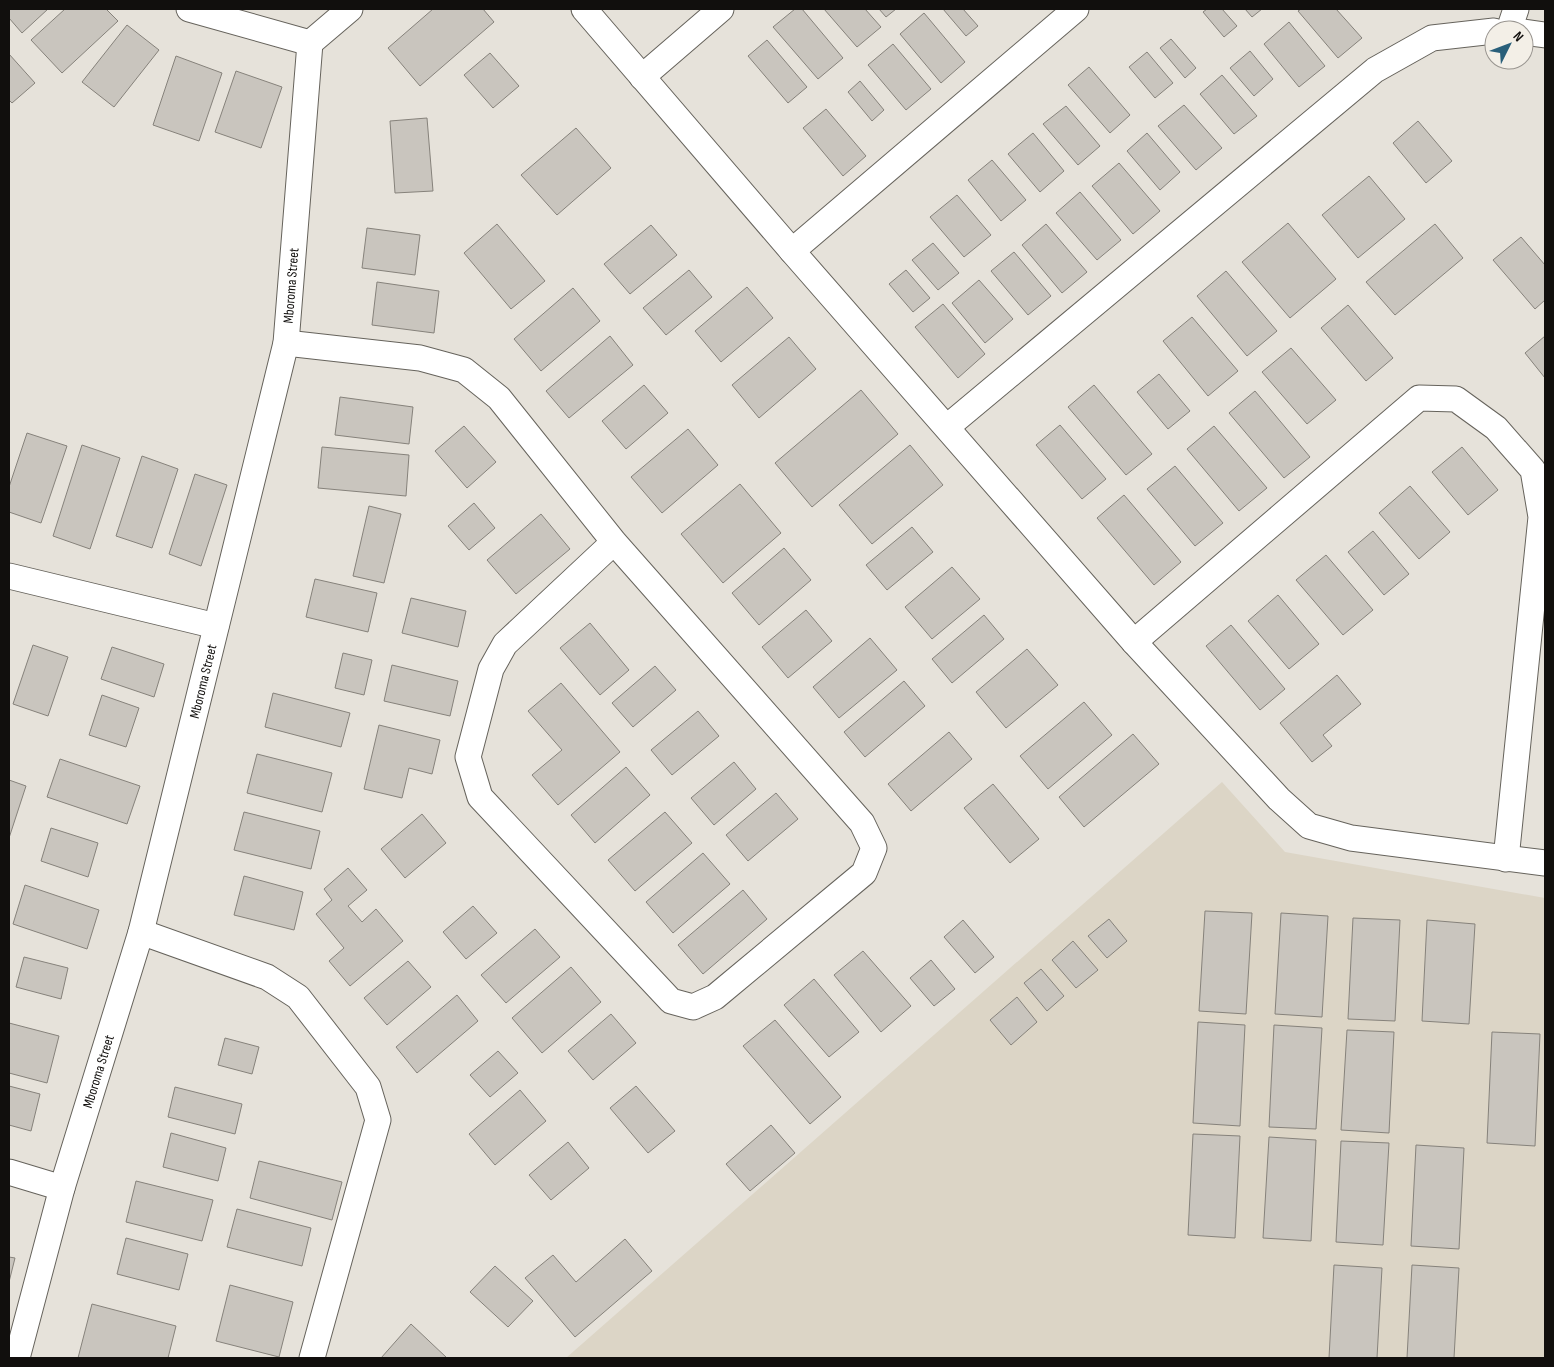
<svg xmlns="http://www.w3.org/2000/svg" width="1554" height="1367" viewBox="0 0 1554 1367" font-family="'Sofia Sans Condensed',sans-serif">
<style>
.built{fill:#dcd5c6}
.building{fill:#c9c5be;stroke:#86827b}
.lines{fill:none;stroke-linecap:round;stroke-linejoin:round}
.minor-casing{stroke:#66635c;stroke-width:27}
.minor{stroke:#fff;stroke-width:25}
.labels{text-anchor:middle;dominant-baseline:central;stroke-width:4.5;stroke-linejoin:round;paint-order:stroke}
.street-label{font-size:14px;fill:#110f0d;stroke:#f3efe7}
</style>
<rect width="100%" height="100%" fill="#e6e2da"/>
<!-- built -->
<path class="built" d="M1222 782 1285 852 1545 898V1358H566Z"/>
<!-- building -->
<path class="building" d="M9 9H48L22 33 9 18Z
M65 9H106L118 21 62 73 31 40Z
M433 9H483L494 22 420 86 388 48Z
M795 9H802L843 58 818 79 773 27Z
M824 9H865L881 27 857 47Z
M879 9H896L886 17Z
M943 9H963L978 26 966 36Z
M1207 9H1222L1237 26 1224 37 1203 12Z
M1245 9H1262L1252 17Z
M1301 9H1336L1362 38 1338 58 1298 11Z
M924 13 965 62 941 83 900 34Z
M1289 22 1325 66 1299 87 1264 44Z
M127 25 159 50 114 107 82 82Z
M1171 39 1196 68 1185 78 1160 48Z
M767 40 807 87 788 103 748 56Z
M893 44 931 89 906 110 868 65Z
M1250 51 1273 79 1254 96 1230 68Z
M1147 52 1173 83 1155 98 1129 67Z
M490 53 519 86 493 108 464 75Z
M9 54 35 83 12 103 9 100Z
M176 56 222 73 199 141 153 125Z
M1089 67 1130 115 1110 133 1068 85Z
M236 71 282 87 261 148 215 132Z
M1222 75 1257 116 1234 134 1200 94Z
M860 81 884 110 872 121 848 92Z
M1184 105 1222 148 1196 170 1158 126Z
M1066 106 1100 146 1078 165 1043 124Z
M826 109 866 156 843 176 803 128Z
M427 118 433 191 395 193 390 121Z
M1418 121 1452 161 1426 183 1393 143Z
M576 128 611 168 557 215 521 175Z
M1033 133 1064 171 1040 192 1008 154Z
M1147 133 1180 172 1160 190 1127 151Z
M992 160 1026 200 1001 221 968 180Z
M1119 163 1160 211 1133 234 1092 186Z
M1369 176 1405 219 1358 258 1322 215Z
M1080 192 1121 240 1097 260 1056 213Z
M957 195 991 235 964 257 930 217Z
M1288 223 1336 279 1290 318 1242 262Z
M497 224 545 281 511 309 464 253Z
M1046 224 1087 272 1062 293 1022 245Z
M1435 224 1463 258 1395 315 1366 282Z
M651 225 677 255 630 294 604 264Z
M367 228 420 235 415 275 362 268Z
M1521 237 1545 265V300L1535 309 1493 260Z
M933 243 959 273 938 290 912 260Z
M1014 252 1051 296 1028 315 991 271Z
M689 270 712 297 666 335 643 308Z
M906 270 930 298 913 312 889 284Z
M1226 271 1277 331 1247 356 1197 296Z
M979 280 1013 319 985 343 952 303Z
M377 282 439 291 434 333 372 325Z
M747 287 773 318 721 362 695 331Z
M573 288 600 321 541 371 514 339Z
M943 304 985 354 958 378 915 327Z
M1348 305 1393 358 1366 381 1321 328Z
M1192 317 1238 371 1208 396 1163 341Z
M610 336 633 365 569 418 546 391Z
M1545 336V378L1525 353Z
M789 337 816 369 759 418 732 385Z
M1291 348 1336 400 1307 424 1262 372Z
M1159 374 1190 411 1168 429 1137 392Z
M644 385 668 413 626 449 602 421Z
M1094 385 1152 454 1126 475 1068 407Z
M861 390 898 434 812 507 775 463Z
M1255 391 1310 457 1284 478 1229 413Z
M340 397 413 407 409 444 335 435Z
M1060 425 1106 479 1082 499 1036 445Z
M464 426 496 462 467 488 435 451Z
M1214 426 1267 488 1239 511 1187 449Z
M688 429 718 465 662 513 631 477Z
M27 433 67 446 41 523 9 512V487Z
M82 445 120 458 90 549 53 536Z
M910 445 943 485 872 544 839 505Z
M322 447 409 455 406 496 318 488Z
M1462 447 1498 490 1468 515 1432 472Z
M142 456 178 469 152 548 116 536Z
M1175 466 1223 523 1195 546 1147 489Z
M195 474 227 485 201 566 169 554Z
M740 484 781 533 723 583 681 534Z
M1410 486 1450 532 1419 559 1379 513Z
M1124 495 1181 562 1154 585 1097 518Z
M474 503 495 528 469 550 448 526Z
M369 506 401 514 384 583 353 576Z
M541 514 570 549 516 594 487 560Z
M912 527 933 552 887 590 866 565Z
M1373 531 1409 574 1384 595 1348 552Z
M784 548 811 580 759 625 732 593Z
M1326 555 1373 610 1343 635 1296 580Z
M952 567 980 599 932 639 905 607Z
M315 579 377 593 368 632 306 617Z
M1278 595 1319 644 1289 669 1248 621Z
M411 598 466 611 458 647 402 633Z
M806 610 832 641 788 678 762 647Z
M984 615 1004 639 952 683 932 659Z
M590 623 629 670 600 695 560 648Z
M1231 625 1285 689 1260 710 1206 646Z
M870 638 897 670 839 718 813 687Z
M33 645 68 657 48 716 13 704Z
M112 647 164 664 154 697 101 679Z
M1027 649 1058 685 1006 728 976 692Z
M343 653 372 660 364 695 335 688Z
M392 665 458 681 450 716 384 701Z
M655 666 676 690 633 727 612 703Z
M1337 675 1361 704 1323 735 1332 746 1312 762 1280 723Z
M904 681 925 706 865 757 844 732Z
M561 683 620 752 558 805 532 775 562 750 528 711Z
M273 693 350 713 341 747 265 727Z
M102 695 139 708 126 747 89 735Z
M1084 702 1112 735 1048 789 1020 756Z
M698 711 719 736 672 775 651 750Z
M379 725 440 740 432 774 409 768 402 798 364 789Z
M949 732 972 759 911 811 888 784Z
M1133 734 1159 764 1084 827 1059 797Z
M257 754 332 773 322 812 247 793Z
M60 759 140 786 127 824 47 797Z
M734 762 756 789 714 825 691 798Z
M626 767 650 795 595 843 571 815Z
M9 780 26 786 9 838Z
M993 784 1039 839 1010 863 964 808Z
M776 793 798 819 748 861 726 835Z
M244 812 320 831 311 869 234 850Z
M665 812 692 843 635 891 608 860Z
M422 814 446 843 405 878 381 849Z
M51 828 98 843 88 877 41 861Z
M703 853 730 884 673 933 646 902Z
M348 868 367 890 348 906 362 922 376 909 403 941 350 986 329 961 344 948 316 914 332 900 324 889Z
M244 876 303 892 294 930 234 915Z
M25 885 99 910 87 949 13 924Z
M743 890 767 919 703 974 678 945Z
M473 906 497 933 466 959 443 932Z
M1205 911 1252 913 1246 1014 1199 1011Z
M1281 913 1328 916 1322 1017 1275 1014Z
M1353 918 1400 920 1395 1021 1348 1019Z
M1109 919 1127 941 1107 958 1088 936Z
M963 920 994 957 975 973 944 937Z
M1427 920 1475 924 1469 1024 1422 1021Z
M535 929 560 957 506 1003 481 975Z
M1073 941 1098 970 1076 988 1052 960Z
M863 951 911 1006 881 1032 834 975Z
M24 957 68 968 61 999 16 987Z
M931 960 955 989 934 1006 910 978Z
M408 961 431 987 387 1025 364 998Z
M571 967 601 1002 542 1053 512 1018Z
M1041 969 1064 996 1047 1011 1024 983Z
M814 979 859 1032 829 1057 784 1005Z
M457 995 478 1021 417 1073 396 1047Z
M1017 997 1037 1022 1011 1045 990 1020Z
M611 1014 636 1043 593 1080 568 1051Z
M775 1020 841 1097 810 1124 743 1046Z
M1198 1022 1245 1025 1240 1126 1193 1123Z
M9 1023 59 1036 47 1083 9 1073Z
M1274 1025 1322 1028 1316 1129 1269 1127Z
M1347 1030 1394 1032 1389 1133 1341 1130Z
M1492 1032 1540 1034 1535 1146 1487 1143Z
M225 1038 259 1047 252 1074 218 1065Z
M498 1051 518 1073 490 1097 470 1075Z
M9 1086 40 1094 31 1131 9 1125Z
M636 1086 675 1131 648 1153 610 1108Z
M175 1087 242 1104 235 1134 168 1117Z
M520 1090 546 1121 495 1165 469 1134Z
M771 1125 795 1153 750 1191 726 1164Z
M171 1133 226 1148 218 1181 163 1167Z
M1193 1134 1240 1136 1235 1238 1188 1235Z
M1269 1137 1316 1140 1311 1241 1263 1238Z
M1341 1141 1389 1143 1383 1245 1336 1242Z
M568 1142 589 1168 551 1200 529 1175Z
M1416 1145 1464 1148 1459 1249 1411 1246Z
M259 1161 342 1182 332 1220 250 1198Z
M136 1181 213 1200 202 1241 126 1222Z
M237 1209 311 1228 302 1266 227 1247Z
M126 1238 188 1254 179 1290 117 1274Z
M625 1239 652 1271 575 1337 525 1278 553 1255 576 1282Z
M9 1257 15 1258 9 1282Z
M1334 1265 1382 1268 1377 1358H1329Z
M1412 1265 1459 1268 1454 1358H1407Z
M495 1266 533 1301 508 1327 470 1292Z
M230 1285 293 1302 279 1357 216 1341Z
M92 1304 176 1326 168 1358H78Z
M411 1324 447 1358H381Z"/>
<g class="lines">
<defs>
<g id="minor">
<path d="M189 9 310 43"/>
<path d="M584 9 792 251 1134 642 1279 799 1309 826 1351 838 1545 863"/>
<path d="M1509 30 1516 9"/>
<path d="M1524 32 1545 35"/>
<path d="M642 77 721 9"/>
<path d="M792 251 1076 9"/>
<path d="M286 343 420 358 464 370 499 398 614 542 862 823 874 848 864 873 715 997 693 1007 671 1001 480 797 468 757 491 669 505 644 614 542"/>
<path d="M947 427 1375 70 1432 38 1494 31"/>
<path d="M9 576 216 626"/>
<path d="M1134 642 1419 398 1456 399 1496 428 1533 470 1541 517 1506 859"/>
<path d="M141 932 267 977 298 997 368 1087 378 1120 312 1358"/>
<path d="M9 1172 62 1188"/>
<path id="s1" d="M17 1358 62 1188 141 932 286 343 310 43 350 9"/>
</g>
</defs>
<!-- minor casing -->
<use href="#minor" class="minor-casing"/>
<!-- minor -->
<use href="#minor" class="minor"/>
</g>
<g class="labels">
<!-- street labels -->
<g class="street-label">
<text stroke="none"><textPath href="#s1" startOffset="1108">Mboroma Street</textPath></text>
<text stroke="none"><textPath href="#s1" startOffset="702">Mboroma Street</textPath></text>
<text stroke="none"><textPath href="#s1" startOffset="298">Mboroma Street</textPath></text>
</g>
</g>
<!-- border -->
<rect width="1554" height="1367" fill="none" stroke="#110f0d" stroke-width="20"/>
<!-- north arrow -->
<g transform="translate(1509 45) rotate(48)"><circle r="24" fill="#f3efe7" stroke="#999590"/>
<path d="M0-4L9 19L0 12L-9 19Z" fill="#295f7a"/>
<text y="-8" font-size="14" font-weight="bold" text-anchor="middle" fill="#110f0d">N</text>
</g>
</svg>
